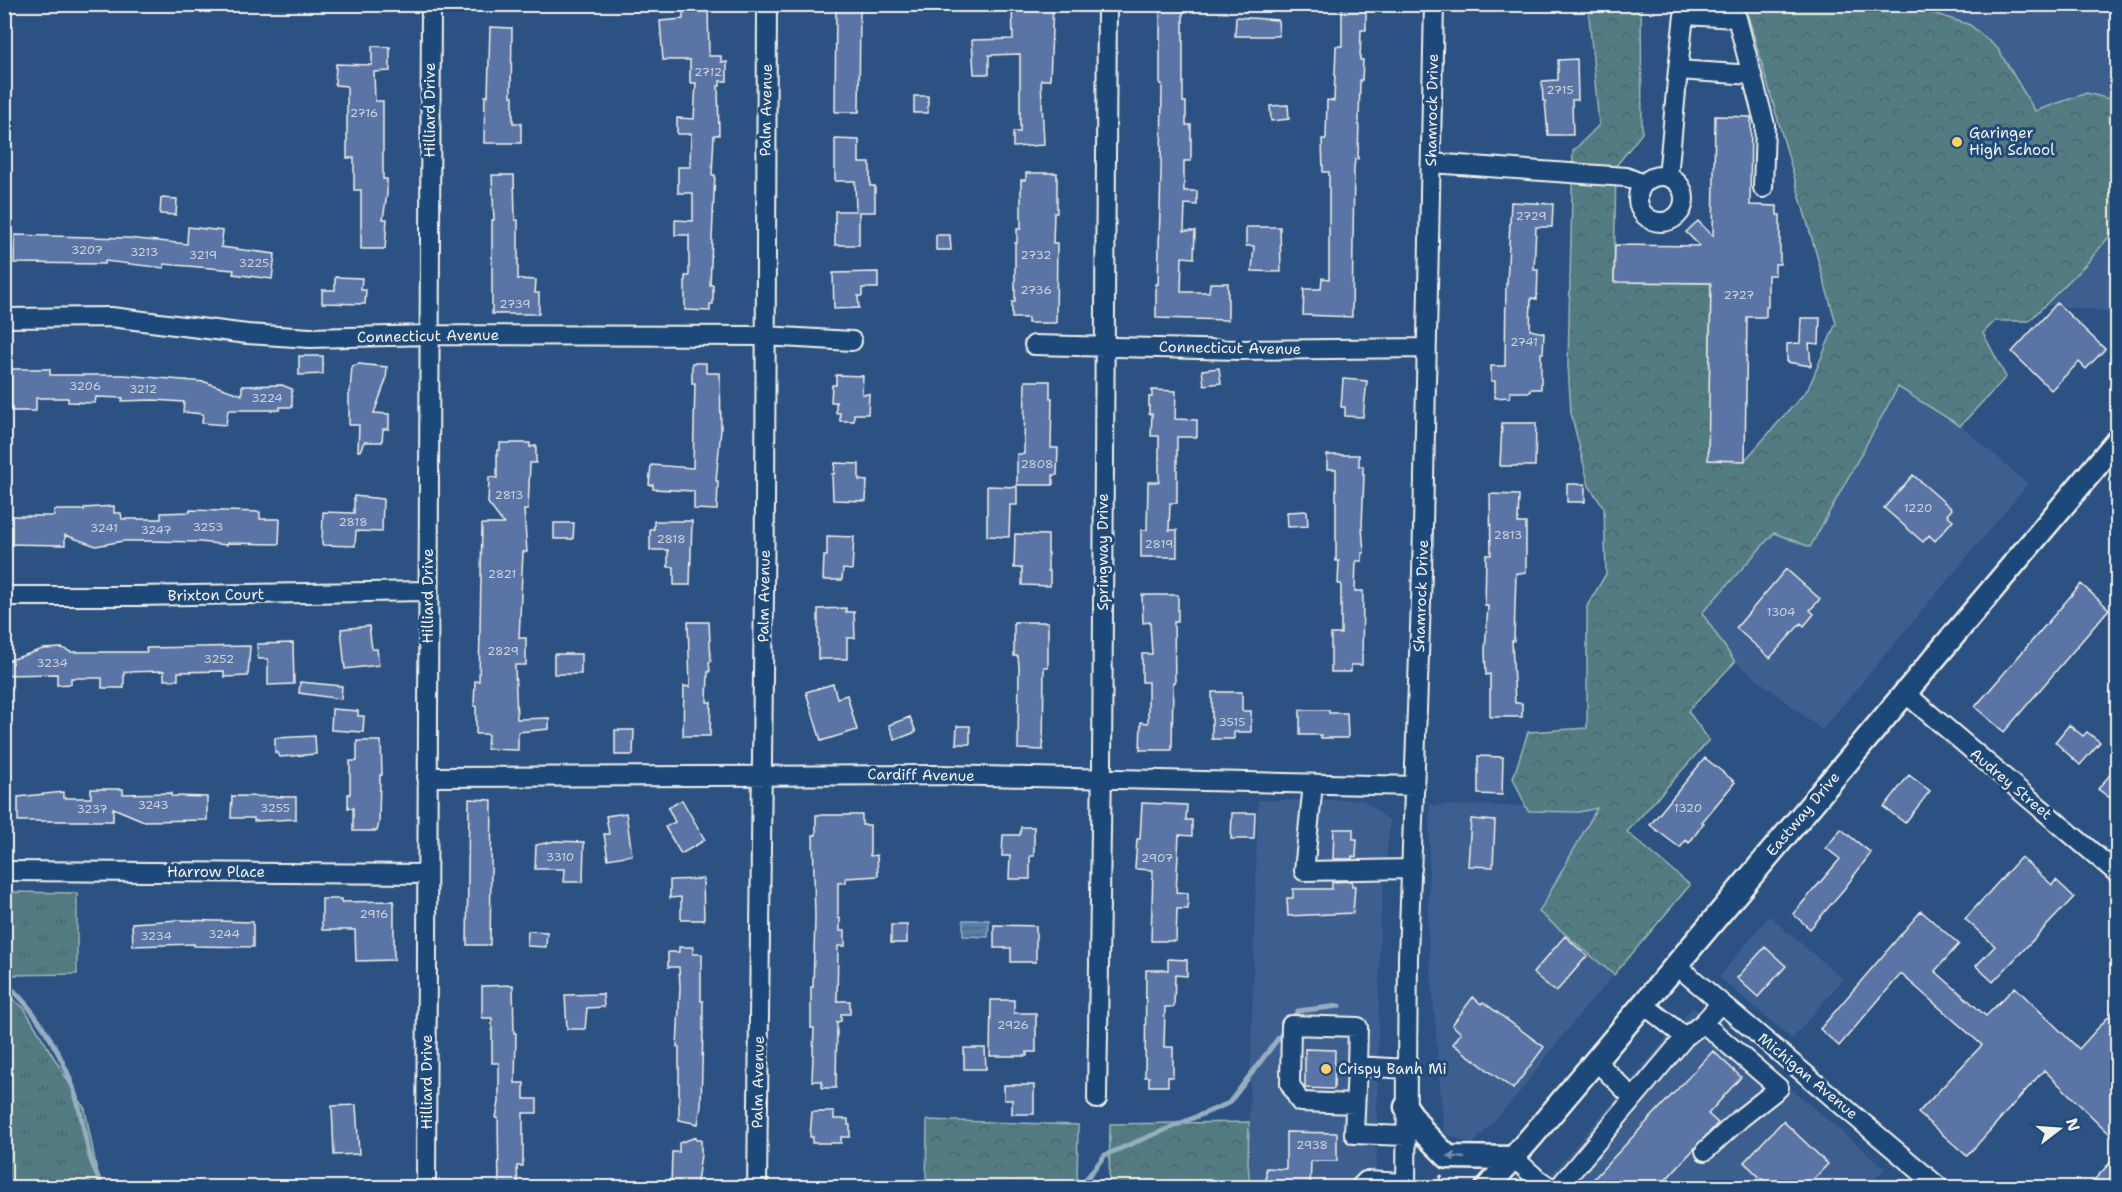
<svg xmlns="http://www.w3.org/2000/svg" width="2122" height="1192" viewBox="0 0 2122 1192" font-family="'Shantell Sans',sans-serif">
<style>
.built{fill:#3d5f8f}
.grass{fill:url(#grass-tufts);stroke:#a3b6b5;stroke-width:1.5}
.forest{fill:url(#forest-crowns);stroke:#a3b6b5;stroke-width:1.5}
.water{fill:url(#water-rules);stroke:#96adc2;stroke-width:1.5}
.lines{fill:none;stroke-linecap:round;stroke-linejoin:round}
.stream{stroke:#96adc2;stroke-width:5}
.building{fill:#5a74a5;stroke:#f4f1e8;stroke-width:1.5}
.minor-casing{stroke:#f4f1e8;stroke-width:22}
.major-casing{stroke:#f4f1e8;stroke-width:27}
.path{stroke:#f4f1e8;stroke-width:3;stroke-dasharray:6 4.5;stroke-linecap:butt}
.minor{stroke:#1f4a7a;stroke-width:18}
.major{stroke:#1f4a7a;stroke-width:22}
.oneway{fill:#748da6}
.poi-dot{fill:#ffd166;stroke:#1f4a7a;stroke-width:2}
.labels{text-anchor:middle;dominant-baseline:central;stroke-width:6;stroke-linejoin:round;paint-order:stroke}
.number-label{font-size:12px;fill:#ced2d7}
.street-label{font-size:15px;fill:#f4f1e8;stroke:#1f4a7a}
.poi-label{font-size:15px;fill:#f4f1e8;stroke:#1f4a7a;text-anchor:start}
</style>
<defs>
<pattern id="grass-tufts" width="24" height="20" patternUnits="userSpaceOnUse" patternTransform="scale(1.5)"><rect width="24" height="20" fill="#527b82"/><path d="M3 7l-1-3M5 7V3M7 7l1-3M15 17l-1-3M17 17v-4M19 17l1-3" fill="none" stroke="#4e6467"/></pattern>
<pattern id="forest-crowns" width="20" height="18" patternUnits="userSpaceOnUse" patternTransform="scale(1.5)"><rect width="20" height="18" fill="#527b82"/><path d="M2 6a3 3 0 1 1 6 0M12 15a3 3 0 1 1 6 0" fill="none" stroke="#4e6467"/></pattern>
<pattern id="water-rules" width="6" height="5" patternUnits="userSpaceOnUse" patternTransform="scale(1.5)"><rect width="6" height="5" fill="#577fa8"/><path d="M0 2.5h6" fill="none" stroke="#516981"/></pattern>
</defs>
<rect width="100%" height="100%" fill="#2b5283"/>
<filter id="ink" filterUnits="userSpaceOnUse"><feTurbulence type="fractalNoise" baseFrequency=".0167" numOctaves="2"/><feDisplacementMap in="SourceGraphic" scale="12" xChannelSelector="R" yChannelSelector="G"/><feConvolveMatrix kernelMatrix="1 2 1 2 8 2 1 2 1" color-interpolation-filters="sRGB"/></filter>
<g filter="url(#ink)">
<!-- built -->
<path class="built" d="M1765 5H2117V317L2104 311 1828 280Z
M1861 339 2028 484 1822 730 1693 629Z
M1258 800H1363L1390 821 1380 923 1376 1187 1250 1188 1248 1162Z
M1430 805 1598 807 1539 912 1614 975 1574 1021 1515 1098 1473 1144 1444 1133 1428 933Z
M1769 916 1843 979 1792 1039 1719 977Z
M1693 1007 1885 1168 1868 1187 1540 1188Z"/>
<!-- grass -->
<path class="grass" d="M5 892 77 893V974L5 975Z
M4 992 24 1008 85 1109 100 1187H5Z"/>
<!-- forest -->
<path class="forest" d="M1588 5H1641L1642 133 1616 166 1614 281 1711 283 1709 460H1745L1808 389 1836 323 1745 5H1908L1970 25 1998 49 2035 111 2087 93 2117 101V227L2088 262 2029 321H1995L1983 333 2006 377 1960 426 1898 387 1810 547 1774 533 1702 613 1735 662 1688 711 1709 740 1627 832 1690 885 1614 975 1539 912 1597 808 1579 812 1528 811 1513 778 1528 732 1587 728V606L1606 574 1604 508 1589 486 1571 413 1568 365 1573 151 1599 125Z
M927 1120 1078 1125 1077 1187H926Z
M1249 1122 1248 1162 1250 1187H1109L1110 1124Z"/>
<!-- water -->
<path class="water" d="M963 920H989L988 937 963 936Z"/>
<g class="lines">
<!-- stream -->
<path class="stream" d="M4 8 14 4
M4 982C37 1009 68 1063 78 1104 86 1133 87 1162 104 1188
M1291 1020 1298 1011 1339 1006
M1079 1188 1105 1155 1229 1103 1286 1028"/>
</g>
<!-- building -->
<path class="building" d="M683 4H708L709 56H721V62H727V81H720V86H718L719 135H714L712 175H715L714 194 710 285H713V304H710V311L685 310V276H689V235H675V220L693 221V193H678V167H690L691 134H677V118L694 119 696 83H690V60H663L660 21 683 19Z
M836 4H860L859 112H835Z
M1012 4H1053L1050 80H1041L1044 145 1013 147V132H1020V54L989 55V74H974L972 40 1013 39Z
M1160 4H1183V102H1186V125H1191V161H1184V191H1197V205L1185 204 1184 231H1195L1194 258 1182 257 1181 292H1209L1210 283H1228V320L1156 318V284H1158L1161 171 1162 84H1160Z
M1342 4H1366V30H1361L1360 60H1363L1362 80H1360L1358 159H1355L1354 169 1352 317 1303 315 1304 289H1321L1322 278 1329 279V172H1323L1322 139H1326L1327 100 1334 101 1336 46H1342Z
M1236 17 1278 20 1279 36H1235Z
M490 27 512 28 511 96H513V123H521V143H484L485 96H488Z
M372 46 390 47V71L374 72 375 101H383V179H387V194L383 219H387L385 249H361V190H354V158H347V86L335 85 336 64 372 65Z
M1577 59 1578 100H1572L1573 135H1548L1545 101H1543L1542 81 1558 80V60Z
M914 96H928V113H914Z
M1288 105 1289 119 1271 121 1270 106Z
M1715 116 1751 117 1750 205 1777 206V215H1780V264H1775V275H1768V307H1766V317H1747L1745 461 1708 460 1711 283 1614 282 1615 245 1700 246 1686 232 1698 221 1713 236Z
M835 139 859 140V163H870V186H875V212H859V245H835V211H856L855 181H835Z
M1026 173H1057V213H1054L1053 243H1057L1056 323H1028V318H1012V302H1015V243H1017V229H1021V180H1026Z
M492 175H514L515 220H518V279L536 280 535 293H539V314H492V220H494Z
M161 198 177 199 176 215 160 214Z
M1511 202 1553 204 1552 227H1536L1534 270H1538L1537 299 1531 298 1530 330 1544 333 1543 353H1541V389H1530V392H1510V397L1495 398V381H1491V366H1505L1506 284H1507Z
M188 227 223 231 221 247 275 254 272 279 233 274 234 270 164 264V268L105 261V264L14 263 15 235 127 238 187 244Z
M1246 227H1280L1281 272 1252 271 1254 246H1246Z
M936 235H950L951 250H936Z
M878 272V288H862V296H858L859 308 834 309 833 273Z
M335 277 362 278 361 290H366L365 304 322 303V290H335Z
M2057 303 2105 349 2086 369 2079 362 2051 390 2012 352Z
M1801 318H1820L1819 344 1809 343 1811 366 1787 362V344L1800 343Z
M299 356H323V374L299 375Z
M692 363H706V373H720L721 429 716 481H718L717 510 694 509V491L653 489V485H649L651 465 693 468 695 383H692Z
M359 364 387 367 386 380 374 413 389 414V429H383L382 442H364L360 451H358L359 425H349V392H350L352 366Z
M1219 368 1221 383 1204 385 1202 370Z
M11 369H50V375H124L205 382 242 395V386L282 385 292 389V407H280V410H228L226 425 202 423 203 414 183 412 184 402 153 400 122 401 123 398 96 397 95 403 68 402V398H36V411H11Z
M836 375 863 376 862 394H869L868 414H854V421H840V413H836V402H831L832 385H836Z
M1343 379 1367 381 1363 417 1345 416V407H1341Z
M1025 381H1050V398H1052L1051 448H1058L1057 475H1053V485H1017V454H1024Z
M1152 390 1176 391 1175 419 1197 420V437H1177V503H1170L1169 530H1177V557H1141V530H1147L1148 482H1159V436H1151L1152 414H1149V397H1152Z
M1502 423H1536L1535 466H1500Z
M500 443H530V447L536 446V463H530L528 510H524L527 552H523L519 638H526V665H515L517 719 549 718V729L518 732V750L487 749 488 734H476V706H474L475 681H479L482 524H504L488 503 489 477 497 478V450H500Z
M1327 455H1359V466H1363V475H1364L1362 527 1364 553H1362V561H1356L1355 591H1363L1362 665H1351V672H1331V634H1341V584H1338L1339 561H1336V469H1327Z
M835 463 859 464V480L867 481 866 501 833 500 832 474H834Z
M1913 475 1952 509 1947 515 1953 520 1935 541 1929 535 1923 542 1884 508Z
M1567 484H1585V502H1567Z
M987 486 1017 487V505H1010L1009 537 987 536Z
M1490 494 1519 495 1518 523H1526V573H1516L1514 641H1512L1515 703H1522V717H1490V674L1486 675 1485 651 1488 606H1485L1486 555H1491Z
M354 496 383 499 382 532 356 531 355 546 322 545 323 512 354 513Z
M114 506V513H121L122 519H161V513L190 512V510L260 512V519H280L279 544 227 543V545L200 542 147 541H123L96 546 65 535V545L4 544V516H54V510H84V508Z
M1307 511 1308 526 1288 527 1287 512Z
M654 521H692L690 585H674V567H668V550H650V529H654Z
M554 523H574L573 539H554Z
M1015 534 1048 535V571H1050V586L1022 585V568H1014Z
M827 536 854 537 852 570 843 569 842 580H823L824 556H827Z
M1786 569 1820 599 1810 610 1814 614 1804 626 1801 623 1770 658 1736 628Z
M2081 584 2109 609 2004 732 1975 707Z
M1142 595H1178V622H1174L1175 682H1173L1172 750H1140L1141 722 1148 723V682H1142V654H1152L1150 622 1143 623Z
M846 608V612H854L855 638H847V659H818V609Z
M688 622H709L711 662H709L710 672H708L707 702H711L710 736H683L684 686 690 687Z
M1014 622H1048V667H1044L1043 750 1018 749 1019 667 1018 656H1014Z
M369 626 372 649H377L379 665 345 669 341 629Z
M293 643 294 684 268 685V659H258L257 644Z
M250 646 248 676 224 677V671L178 672V680H164V671L124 672V688H102V678H71V684L57 685V674L4 675V662L43 649 62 648 71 652H147L146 648Z
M554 654H581V674H554Z
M300 682 342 686 341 699 299 693Z
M833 684 837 698 847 695 857 730 821 741 806 692Z
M1212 692H1242V711H1251V732H1234V739H1212Z
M332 709 358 711V716H364L363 732 331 730Z
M1300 710H1329V713H1347L1348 738H1321V735H1300Z
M910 717 916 732 895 740 889 725Z
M2069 725 2083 736 2087 732 2100 742 2080 765 2055 742Z
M957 726H970V744H956Z
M615 730H634L633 755H615Z
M315 736 316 754 280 757 278 753H275V738Z
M357 741H381L382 775H380L379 823 377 831H353V808H348V794H350V761H357Z
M1478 756 1503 757 1502 795 1478 794Z
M1705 758 1735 782 1702 822 1704 823 1689 843 1686 840 1680 848 1650 825Z
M2118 765V804L2098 789Z
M1909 775 1930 791 1905 823 1884 807Z
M91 789H123V794L171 793V796L207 797V820L144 821 113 808V821H18V797L63 792V798H91Z
M232 796 296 797V819L254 821V818H231Z
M469 799 492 800 490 945H467Z
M682 800 705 840 681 854 665 827 675 822 668 808Z
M1142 803 1187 805 1186 820H1192V836L1179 835 1176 892 1188 893V909H1177L1176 941H1151L1153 870 1135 869 1137 839H1140Z
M626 813 632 855 608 859 604 834H609L606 816Z
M1232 813H1255L1254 839H1231Z
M816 815H862V825H870V856L877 855 878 876 846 878V883H838V918H840V931H845V946H838L837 1001H850V1014H841V1021L837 1022 836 1088H822V1081H812L814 1028H811V987H813L815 918 813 835H816Z
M1471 819 1495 821 1493 867 1468 866Z
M1021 827H1034V856H1030V879H1009L1010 856H1002L1003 835H1020Z
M1334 829H1353V839H1357L1356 857 1352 856V859H1333Z
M1841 829 1871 853 1844 889 1810 929 1793 914 1840 859 1826 848Z
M555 841 584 842 583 882H564L565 869H535L536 845Z
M2021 857 2052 885 2056 880 2074 897 1993 982 1976 966 1995 946 1965 919Z
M703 879 704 920H681V897L670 898V880Z
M1352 881V886H1355L1353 913 1288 916 1287 898H1293V889H1332V882Z
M322 899H341V902L394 901V960L356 961 355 930H322Z
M1921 911 1959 944 1935 971 1986 1016 2015 987 2079 1049 2118 1006V1142L2044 1070 1967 1156 1918 1113 1982 1045 1901 974 1839 1046 1820 1029Z
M180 920 253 922V947L194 946V944L133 946 132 923Z
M891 925H907V943H891Z
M994 925 1036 926V962H1011V948H994Z
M528 931 547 932 546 947 527 946Z
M1565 936 1587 956 1556 992 1533 973Z
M679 947H693V954H702V969H701V1001H703V1029L701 1106 698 1124 679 1120V1047H677L680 987 679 967H668V952H679Z
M1765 947 1786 966 1758 997 1737 978Z
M1168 959 1187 960V976L1175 975 1174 1007H1165L1164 1047H1173V1077H1168V1086H1149V1077H1145L1146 970H1168Z
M513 985 514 1033H516L515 1083H524V1099H537V1113H523V1166H517L518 1188H499L498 1118H496L499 1102V1063H492V1018H482V986Z
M603 994 604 1007 587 1008 585 1029H567L565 995Z
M1473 997 1481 1004 1483 1002 1544 1047 1513 1089 1453 1044 1461 1033 1452 1025Z
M991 1000H1014V1013H1036V1052H1027V1056H990Z
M964 1048H985L986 1069H964Z
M1305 1049 1335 1050 1334 1089 1305 1088Z
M1713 1051 1741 1077 1708 1114 1718 1123 1658 1188H1585Z
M1004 1085H1034V1114H1012V1100H1004Z
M356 1105 359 1154 334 1155 332 1106Z
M812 1112H834V1119H848V1125H850V1137H841V1143H812L813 1137H810Z
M1783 1121 1828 1164 1805 1188H1771L1744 1162Z
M1286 1132 1337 1133V1161H1311L1310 1188H1266V1168L1286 1169Z
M696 1137V1140H701V1155L696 1188 671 1187 672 1152H679V1143Z
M2118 1154V1188H2087Z"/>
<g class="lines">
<defs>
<path id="minor" d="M1678 70 1684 15 1737 18 1765 125 1763 188
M1431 163 1626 177 1643 184
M1638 199a23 23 0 1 1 46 0a23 23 0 1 1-46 0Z
M1668 177 1678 70 1752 75
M4 318 111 317 247 334 310 338 429 335 764 336 852 341
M1034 345 1239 350 1426 348
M4 596H136L427 591
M1905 693 2118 874
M427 777 942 775 1415 786
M1313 784 1304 871 1412 869
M4 871 427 874
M1676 965 1940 1188
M1643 1004 1685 1037
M1703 1023 1779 1088 1741 1118 1705 1151
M1596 1061 1633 1098
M1097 1099 1102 764 1107 4
M1355 1104 1300 1102 1290 1084 1291 1025 1358 1027 1357 1066
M1406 1136 1354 1134 1357 1066 1407 1069
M1514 1158 1535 1177 1551 1188
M426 1188 431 4
M757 1188 765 505 767 4
M1359 1188 1366 1181 1406 1183
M1406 1188 1408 957 1422 573 1434 4
M1558 1188 1685 1037 1703 1023 1721 1003"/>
<path id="major" d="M1406 1107 1425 1134 1448 1157 1514 1158
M1487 1188 1534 1134 2118 440"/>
</defs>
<!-- minor casing -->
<use href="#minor" class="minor-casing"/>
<!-- major casing -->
<use href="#major" class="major-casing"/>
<!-- path -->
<path class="path" d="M1434 1188 1442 1175"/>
<!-- minor -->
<use href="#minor" class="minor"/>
<!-- major -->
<use href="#major" class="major"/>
</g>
<!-- one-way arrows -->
<defs><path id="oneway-solid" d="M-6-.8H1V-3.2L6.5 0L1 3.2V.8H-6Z" transform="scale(1.5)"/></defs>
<use class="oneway" href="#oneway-solid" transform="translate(1456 1157) rotate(-174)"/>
</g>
<!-- markers -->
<g class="poi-dot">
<circle cx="1957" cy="142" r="6"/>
<circle cx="1326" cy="1069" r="6"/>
</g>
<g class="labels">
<!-- number labels -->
<g class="number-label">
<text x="708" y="72">2712</text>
<text x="1560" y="90">2715</text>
<text x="364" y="113">2716</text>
<text x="1531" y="216">2729</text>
<text x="87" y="250">3207</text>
<text x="144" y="252">3213</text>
<text x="203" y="255">3219</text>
<text x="1036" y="255">2732</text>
<text x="254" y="263">3225</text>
<text x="1036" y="290">2736</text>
<text x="1739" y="295">2727</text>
<text x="515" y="304">2739</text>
<text x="1524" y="342">2741</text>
<text x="85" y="386">3206</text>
<text x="143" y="389">3212</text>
<text x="267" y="398">3224</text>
<text x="1037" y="464">2808</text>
<text x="509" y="495">2813</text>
<text x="1918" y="508">1220</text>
<text x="353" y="522">2818</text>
<text x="208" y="527">3253</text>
<text x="104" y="528">3241</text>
<text x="156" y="530">3247</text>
<text x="1508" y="535">2813</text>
<text x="671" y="539">2818</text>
<text x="1159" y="544">2819</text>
<text x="502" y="574">2821</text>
<text x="1781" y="612">1304</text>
<text x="503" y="651">2829</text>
<text x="219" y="659">3252</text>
<text x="52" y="663">3234</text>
<text x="1232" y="722">3515</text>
<text x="153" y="805">3243</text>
<text x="275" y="808">3255</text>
<text x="1688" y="808">1320</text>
<text x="92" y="809">3237</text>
<text x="560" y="857">3310</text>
<text x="1157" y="858">2907</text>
<text x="374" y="914">2916</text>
<text x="224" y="934">3244</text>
<text x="156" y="936">3234</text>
<text x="1013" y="1025">2926</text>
<text x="1312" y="1145">2938</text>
</g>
<!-- street labels -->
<g class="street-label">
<text transform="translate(430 110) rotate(-90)">Hilliard Drive</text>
<text transform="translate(766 110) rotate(-89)">Palm Avenue</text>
<text transform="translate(1432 110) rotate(-89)">Shamrock Drive</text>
<text transform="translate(428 336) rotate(-1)">Connecticut Avenue</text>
<text transform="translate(1230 348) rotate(1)">Connecticut Avenue</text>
<text transform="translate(1103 552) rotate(-90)">Springway Drive</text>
<text transform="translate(216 595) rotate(-1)">Brixton Court</text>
<text transform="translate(428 596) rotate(-90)">Hilliard Drive</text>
<text transform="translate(764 596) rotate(-89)">Palm Avenue</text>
<text transform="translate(1421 596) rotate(-88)">Shamrock Drive</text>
<text transform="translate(921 775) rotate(1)">Cardiff Avenue</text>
<text transform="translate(2011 784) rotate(40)">Audrey Street</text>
<text transform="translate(1803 814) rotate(-50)">Eastway Drive</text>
<text x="216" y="872">Harrow Place</text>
<text transform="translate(1808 1076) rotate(40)">Michigan Avenue</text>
<text transform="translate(427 1082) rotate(-90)">Hilliard Drive</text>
<text transform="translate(758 1082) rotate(-89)">Palm Avenue</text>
</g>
<!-- poi labels -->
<g class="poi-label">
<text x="1969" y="133">Garinger<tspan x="1969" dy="17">High School</tspan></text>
<text x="1338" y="1069">Crispy Banh Mi</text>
</g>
</g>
<!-- margin -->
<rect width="2122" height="1192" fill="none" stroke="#1f4a7a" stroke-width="24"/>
<rect x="12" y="12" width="2098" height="1168" fill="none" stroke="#f4f1e8" stroke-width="2" filter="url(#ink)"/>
<!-- north arrow -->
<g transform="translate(2059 1129) rotate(73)" stroke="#1f4a7a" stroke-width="4.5" paint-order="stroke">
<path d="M0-4.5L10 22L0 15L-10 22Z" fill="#f4f1e8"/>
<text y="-9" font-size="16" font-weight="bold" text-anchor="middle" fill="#f4f1e8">N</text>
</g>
</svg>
